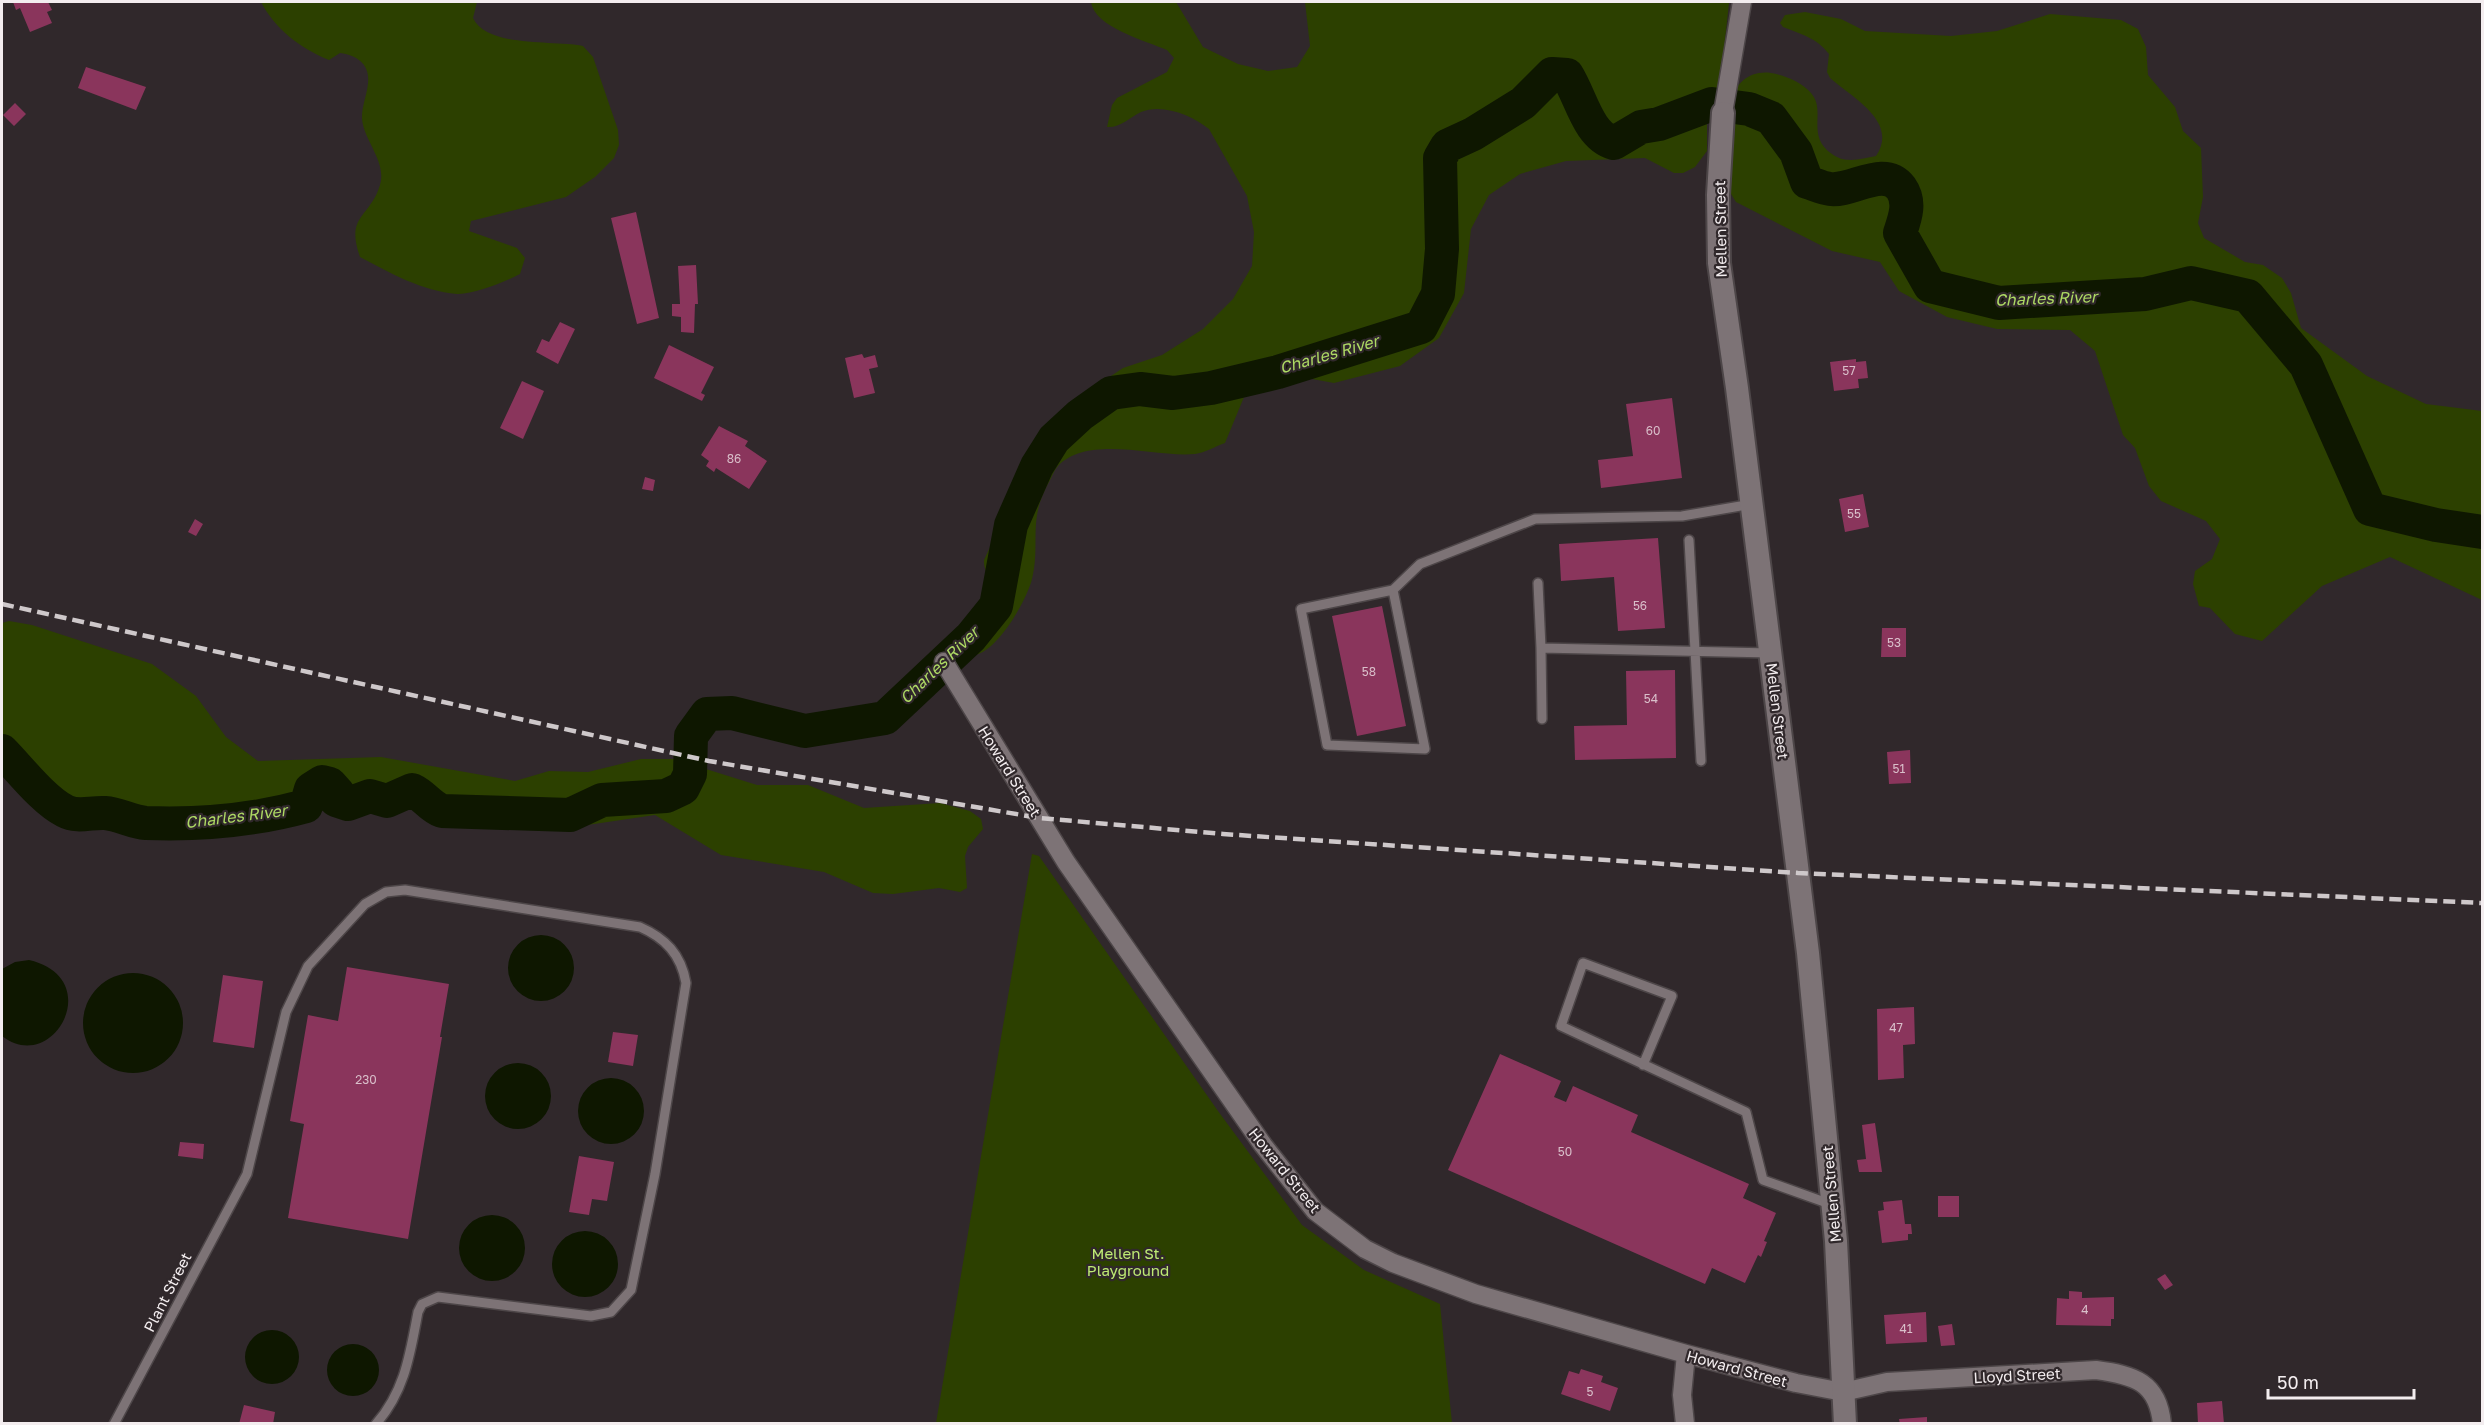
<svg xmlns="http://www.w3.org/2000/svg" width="2484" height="1425" viewBox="0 0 2484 1425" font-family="'Golos Text',sans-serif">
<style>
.green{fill:#2c4000}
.water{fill:#0e1700}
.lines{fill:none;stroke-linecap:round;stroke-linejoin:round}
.river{stroke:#0e1700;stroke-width:34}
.building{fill:#8a355c}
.service-casing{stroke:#4d4648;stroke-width:12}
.minor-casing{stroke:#4d4648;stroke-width:21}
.tertiary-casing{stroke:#4d4648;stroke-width:26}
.service{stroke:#7d7376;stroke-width:9}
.minor{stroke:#7d7376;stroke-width:18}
.tertiary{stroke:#7d7376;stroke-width:22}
.rail{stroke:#cec8ca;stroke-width:4.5;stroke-dasharray:12 6;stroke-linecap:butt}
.labels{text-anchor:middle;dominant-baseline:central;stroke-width:4.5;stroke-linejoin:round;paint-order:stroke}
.number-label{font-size:12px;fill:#d9bfca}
.street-label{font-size:15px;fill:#f3edef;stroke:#30282b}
.park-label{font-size:15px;fill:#beea74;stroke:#30282b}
.water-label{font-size:16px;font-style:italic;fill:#aeda64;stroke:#30282b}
</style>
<rect width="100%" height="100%" fill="#30282b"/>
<!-- green -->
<path class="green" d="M261 2H477L473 18C487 48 554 40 583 46L593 57 618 130 619 145 614 158 595 177 566 197 471 221 469 231 517 248 525 258 520 274C505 282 472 295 457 294 422 291 390 273 360 257 345 215 370 218 380 185 387 162 364 141 362 119 361 101 375 81 364 65 358 57 349 54 340 53L329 60C300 48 275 29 261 2Z
M1091 2H1176L1203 47 1238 64 1268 71 1297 67 1310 46 1305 2 1729 3 1723 58 1724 77 1707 118V151L1695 167 1683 173H1674L1645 158 1566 161 1520 174 1489 195 1471 229 1464 293 1439 338 1400 366 1334 383 1296 376 1263 384 1244 397 1225 443C1216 446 1205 453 1195 454 1156 458 1089 434 1058 466 1054 470 1052 477 1049 482 1027 521 1041 543 1032 579 1027 601 987 672 961 652 960 627 987 611 990 587 991 576 983 570 984 560L1042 436 1081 396 1123 368 1162 355 1203 329 1233 299 1252 266 1254 232 1247 196 1209 129C1192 115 1162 103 1141 112 1129 118 1120 128 1107 127L1112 105 1117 98 1167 72 1174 58 1167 50C1146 41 1094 27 1091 2Z
M1805 12 1841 19 1865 31 1951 36 1997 31 2050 14 2121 20 2138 29 2146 47 2148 75 2175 107 2183 131 2201 148 2203 197 2198 223 2204 238 2245 262 2263 265 2282 278 2291 293 2301 328 2367 376 2426 404 2482 411V600L2390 557 2322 586 2262 641 2235 634 2210 608 2199 606 2193 584 2195 571 2212 559 2220 539 2206 521 2161 501 2149 486 2135 448 2123 435 2095 351 2070 330 1997 329 1947 317 1899 291 1880 262 1832 251 1736 202 1731 194C1729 172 1733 151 1735 130 1736 120 1733 112 1733 103 1733 82 1752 70 1771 73 1784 75 1802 82 1811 93 1827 111 1805 135 1832 154 1845 164 1861 159 1876 156 1899 122 1853 98 1830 78L1827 72 1829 54C1817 38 1801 34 1783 27L1780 23 1785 15Z
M9 621 32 625 152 664 196 696 226 737 258 761 381 757 515 781 549 771 588 772 641 759H674L757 785H808L864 808 940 803 970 811 981 819 983 829 968 847 965 856 967 888 960 892 939 888 893 894 873 893 824 872 721 855 655 815 567 828 389 792 231 814 97 815 65 805 2 753V623Z
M1032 854 1039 856 1218 1111 1302 1225 1364 1270 1440 1304 1452 1423H936Z"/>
<!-- water -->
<path class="water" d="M508 968a33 33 0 1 1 66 0a33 33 0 1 1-66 0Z
M29 960C107 978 53 1076 2 1036V969L15 962Z
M83 1023a50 50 0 1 1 100 0a50 50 0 1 1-100 0Z
M485 1096a33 33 0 1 1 66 0a33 33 0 1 1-66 0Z
M578 1111a33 33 0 1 1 66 0a33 33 0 1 1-66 0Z
M459 1248a33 33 0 1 1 66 0a33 33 0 1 1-66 0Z
M552 1264a33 33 0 1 1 66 0a33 33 0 1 1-66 0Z
M245 1357a27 27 0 1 1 54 0a27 27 0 1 1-54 0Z
M327 1370a26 26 0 1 1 52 0a26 26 0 1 1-52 0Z"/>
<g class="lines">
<!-- river -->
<path class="river" d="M2 751C19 768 43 800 65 811 78 818 91 812 105 813 119 814 132 822 146 823 199 825 255 820 306 806L311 789 322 782 330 784 338 793 336 800 348 804 370 796 387 801 412 790C425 796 429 806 442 811L570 815 602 800 666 796 683 788 690 774 691 736 707 714 732 713 805 731 885 718 971 637 996 606 1011 525 1037 466 1054 439 1080 415 1111 393 1140 389 1173 393 1211 388 1278 372 1421 327 1438 294 1442 249 1440 158 1447 146 1473 134 1523 103 1552 74 1567 75C1581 97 1588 136 1614 143L1641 127 1659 124 1712 104 1749 109 1771 118 1796 152 1807 182C1814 184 1822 188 1830 189 1852 192 1884 165 1901 188 1911 202 1905 218 1900 233L1930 286 1999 303 2145 294 2191 283 2248 296 2306 365 2370 509 2436 525 2482 532"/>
</g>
<!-- building -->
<path class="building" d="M13 2H48L52 10 47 12 52 23 30 32 20 8 16 10Z
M86 67 146 87 136 110 78 88Z
M15 103 26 114 14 126 3 115Z
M636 212 659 318 637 324 611 218Z
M696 265 698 304H695L694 333 681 332V317L672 316V304H680L678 266Z
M560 322 575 329 558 364 536 352 542 339 549 342Z
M669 345 714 367 701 393 705 395 702 401 654 378Z
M862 354 864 358 875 355 878 367 869 369 875 393 854 398 845 358Z
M1856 359V362L1866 361 1868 378 1858 379 1859 388 1834 391 1830 362Z
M522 381 544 391 523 439 500 428Z
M1672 398 1682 478 1601 488 1598 460 1633 456 1626 404Z
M719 426 748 441 745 446 767 461 749 489 716 468 714 472 706 466 709 461 701 455Z
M645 477 655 480 653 491 642 489Z
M1863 494 1869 527 1845 532 1839 499Z
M195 519 203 524 196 536 188 532Z
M1658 538 1665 628 1618 631 1614 577 1561 581 1559 544Z
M1382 606 1406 726 1357 736 1332 616Z
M1882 628H1906V657H1881Z
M1675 670 1676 758 1575 760 1574 726 1627 725 1626 671Z
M1910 750 1911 783 1889 784 1887 752Z
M347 967 449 984 440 1037H442L408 1239 288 1218 304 1124 290 1121 308 1015 338 1021Z
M223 975 263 981 254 1048 213 1042Z
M1914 1007 1915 1044 1903 1045 1904 1078 1878 1080 1877 1009Z
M613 1032 638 1035 633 1066 608 1062Z
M1500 1054 1561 1081 1554 1097 1566 1102 1573 1086 1638 1115 1631 1132 1749 1184 1743 1198 1776 1213 1764 1241 1767 1242 1761 1257 1758 1255 1745 1283 1712 1268 1705 1284 1448 1170Z
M1875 1123 1882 1172H1859L1857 1160 1866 1159 1862 1125Z
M180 1142 204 1144 203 1159 178 1156Z
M579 1156 614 1162 607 1201 592 1199 589 1215 569 1212Z
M1938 1196H1959V1217H1938Z
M1902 1200 1905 1224H1911L1912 1234H1908V1240L1882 1243 1878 1211 1884 1210 1883 1202Z
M2165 1274 2173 1285 2165 1290 2157 1279Z
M2069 1291 2082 1292V1298L2114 1297V1319H2111V1326L2056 1325 2057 1298 2069 1299Z
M1926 1312 1927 1342 1886 1344 1884 1315Z
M1952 1324 1955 1345 1941 1346 1938 1326Z
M1581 1369 1603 1376 1601 1382 1618 1388 1610 1411 1561 1394 1569 1371 1579 1374Z
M2222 1401 2224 1424H2198L2197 1403Z
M244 1405 275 1412 273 1424H239Z
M1927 1417V1424H1900L1899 1419Z"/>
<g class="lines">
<defs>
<path id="service" d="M1689 540 1701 761
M1538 583 1541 648 1771 653
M1393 590 1301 609 1327 745 1425 749 1393 590 1420 564 1535 519 1682 516 1752 504
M1541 648 1542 719
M1643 1065 1672 996 1583 963 1561 1026 1746 1112 1763 1180 1830 1204
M114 1424 247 1174 286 1012 308 966 365 904 386 892 405 890 640 927C665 938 681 954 686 983L655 1174 631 1290 611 1312 591 1316 438 1297 422 1304 418 1312C410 1354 405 1391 376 1424"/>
<path id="minor" d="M1723 113 1742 2
M944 662 1066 862 1263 1145 1315 1211 1365 1249 1393 1263 1476 1294 1686 1354 1796 1383 1843 1392 1887 1382 2096 1370C2134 1375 2158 1382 2162 1424
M1685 1424 1682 1395 1686 1354"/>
<path id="tertiary" d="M1723 113 1718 195 1719 263 1737 388 1808 953 1836 1241 1845 1424"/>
</defs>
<!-- service casing -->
<use href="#service" class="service-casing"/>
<!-- minor casing -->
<use href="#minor" class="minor-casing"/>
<!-- tertiary casing -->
<use href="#tertiary" class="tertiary-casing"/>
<!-- service -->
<use href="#service" class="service"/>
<!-- minor -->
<use href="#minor" class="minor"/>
<!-- tertiary -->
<use href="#tertiary" class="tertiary"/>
<!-- rail -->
<path class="rail" d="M2 604 709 761 1039 818 1223 834 1798 873 2482 903"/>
</g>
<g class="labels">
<!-- number labels -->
<g class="number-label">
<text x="1849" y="370">57</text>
<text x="1653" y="430">60</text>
<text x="734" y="458">86</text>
<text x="1854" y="513">55</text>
<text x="1640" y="605">56</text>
<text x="1894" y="642">53</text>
<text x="1369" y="671">58</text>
<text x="1651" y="698">54</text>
<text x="1899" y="768">51</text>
<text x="1896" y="1027">47</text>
<text x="366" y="1079">230</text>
<text x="1565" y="1151">50</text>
<text x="2085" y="1309">4</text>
<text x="1906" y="1328">41</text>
<text x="1590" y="1391">5</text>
</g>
<!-- street labels -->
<g class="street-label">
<text transform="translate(1720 229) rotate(-91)">Mellen Street</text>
<text transform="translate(1778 711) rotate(83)">Mellen Street</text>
<text transform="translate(1010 771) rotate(58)">Howard Street</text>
<text transform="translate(1285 1170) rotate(51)">Howard Street</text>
<text transform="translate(1831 1194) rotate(-95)">Mellen Street</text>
<text transform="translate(167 1292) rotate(-63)">Plant Street</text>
<text transform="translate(1737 1368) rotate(15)">Howard Street</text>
<text transform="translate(2017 1375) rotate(-3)">Lloyd Street</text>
</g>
<!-- park labels -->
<g class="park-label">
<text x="1128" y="1253">Mellen St.<tspan x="1128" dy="17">Playground</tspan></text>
</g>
<!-- water labels -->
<g class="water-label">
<text transform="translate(2046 298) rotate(-2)">Charles River</text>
<text transform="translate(1329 354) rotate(-16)">Charles River</text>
<text transform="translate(939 665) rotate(-44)">Charles River</text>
<text transform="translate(236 816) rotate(-7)">Charles River</text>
</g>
</g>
<!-- border -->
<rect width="2484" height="1425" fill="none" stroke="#f3edef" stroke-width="6"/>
<!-- scale -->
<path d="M2268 1389v9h146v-9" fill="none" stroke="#f3edef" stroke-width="3"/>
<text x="2277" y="1389" font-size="18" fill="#f3edef" stroke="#30282b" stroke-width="4.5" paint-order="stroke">50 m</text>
</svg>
